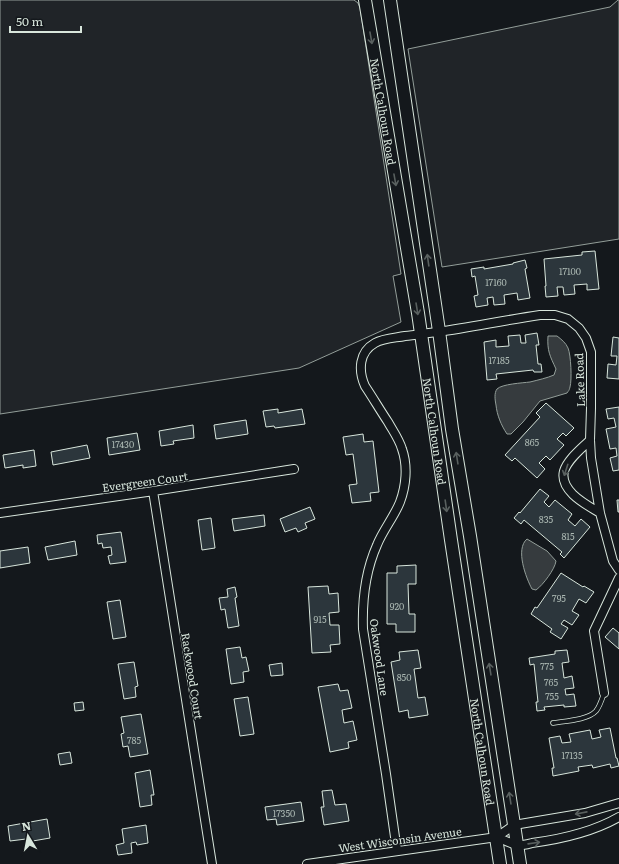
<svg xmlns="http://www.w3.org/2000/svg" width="619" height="864" viewBox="0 0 619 864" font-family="Literata,serif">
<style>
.green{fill:#202428;stroke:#939e99}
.water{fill:#363b3e;stroke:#939e99}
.building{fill:#2c363c;stroke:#d8e6dc}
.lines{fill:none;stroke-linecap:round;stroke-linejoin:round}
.lane-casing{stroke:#d8e6dc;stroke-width:5.5}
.street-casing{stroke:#d8e6dc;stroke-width:10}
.secondary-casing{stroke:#d8e6dc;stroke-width:14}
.lane{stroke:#14181c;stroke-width:4}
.street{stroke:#14181c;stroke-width:8}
.secondary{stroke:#14181c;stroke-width:12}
.oneway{stroke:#59605f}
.labels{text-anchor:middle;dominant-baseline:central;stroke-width:3;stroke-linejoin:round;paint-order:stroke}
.number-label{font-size:9px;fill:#adbab4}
.street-label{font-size:11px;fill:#d8e6dc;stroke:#14181c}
</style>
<rect width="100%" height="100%" fill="#14181c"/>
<!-- green -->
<path class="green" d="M0 0H354L358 3 360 8 401 274 393 276 401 322 299 368 0 414Z
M618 0H619V239L442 267 408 49 610 7Z"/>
<!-- water -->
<path class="water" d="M548 336H557C561 339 566 343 568 348 571 355 572 380 570 387 569 391 569 390 567 393L540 401 523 422 511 434H507C501 425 497 415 496 405 495 400 494 393 497 389 502 384 522 383 530 382 538 380 547 378 554 375L556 369C550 356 547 351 548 336Z
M527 539 547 551 556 561C555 569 543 585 536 590L532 589C526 578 515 549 527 539Z"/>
<!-- building -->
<path class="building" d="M595 251 599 289 587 290V284L574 285 575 294 564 295 563 287H557L558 296 546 297 545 286H546L544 259 582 255V252Z
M525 260 527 268 525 269 530 298 518 300 517 293 504 295 505 304 494 305 493 297 487 298 488 305 476 307 474 296 478 295 475 276 472 277 471 269 484 267V269L513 264V263Z
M537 333 539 345H536L538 364H541L542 372H534L533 370 496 374 497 379 487 380 484 342 496 340V347L509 346 508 336 520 335 521 343H526L525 335Z
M613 337 619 338V379L607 378 608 364 616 365 617 356H611Z
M546 403 574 428 566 436 563 433 557 439 564 445 550 460 546 456 539 463 545 469 537 478 515 458 512 461 505 455 540 417 536 413Z
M619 407V470L613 471 610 458 617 456 616 448 610 449 606 429 616 427 614 418 608 419 606 409Z
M278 409V413L302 409 305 424 275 428 274 426 266 427 263 411Z
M246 420 248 434 216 439 214 425Z
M193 425 194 438 173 441 174 444 161 446 159 431Z
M137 433 140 450 109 455 107 438Z
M363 434 364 442 373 441 379 492 370 493 371 501 352 503 349 485 357 484 353 454 346 455 343 437Z
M87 445 90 458 53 465 51 452Z
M34 450 36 466 23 468V465L5 468 3 455Z
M540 489 549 496 544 502 549 507 555 500 572 514 568 520 575 526 581 519 590 527 564 558 560 554 562 552 524 520 521 524 514 518 519 512 520 513Z
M617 500H619V512H618Z
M310 507 315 519 305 523 307 528 298 532 296 528 285 532 280 519Z
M264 515 265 526 234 531 232 519Z
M211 518 215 548 202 550 198 520Z
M121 532 126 562 110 564 108 556 112 555 111 547 103 548 102 543 98 544 97 535Z
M75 541 77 555 48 560 45 547Z
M28 547 30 563 0 568V551Z
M416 565V584H408L409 614H415V632H396V624H387V573H397V566Z
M561 573 583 587 584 586 594 592 586 603 579 599 572 611 579 615 572 625 564 620 561 624 568 628 561 639 550 632 552 629 531 614 535 607 537 608Z
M328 586 329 594 338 593 339 612 329 613 330 625H339L340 644 330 645 331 652 312 653 308 587Z
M235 587 237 597 235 598 239 626 228 628 225 609 221 610 219 598 228 597 227 589Z
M120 600 126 637 113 639 107 602Z
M613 628 619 633V649L605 637Z
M240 647 242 658 246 657 249 671 243 672 244 682 231 684 226 649Z
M418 650 421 668 414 669 418 698 425 697 428 715 409 718 408 710 399 712 391 662 400 660 399 652Z
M567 650 569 662 562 663 564 678 572 676 574 688 565 689 566 695 574 694 576 706 564 707V705L544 707 545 710 537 711 536 702H538L534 664 530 665 529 658 555 654V651Z
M134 662 138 686 135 687 136 697 124 699 118 664Z
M282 663 283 675 271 676 269 665Z
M338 684 340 691 348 690 352 708 342 710 344 723 353 721 357 740 348 742 349 748 330 752 318 687Z
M248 697 254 734 240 736 234 699Z
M83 702 84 710 75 711 74 703Z
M141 714 148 754 130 757 128 746 123 747 121 734 124 733 121 717Z
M610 728 616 758H617L619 766 611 768 610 764 593 768 592 765 578 767 579 771 553 776 552 768H554L549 738 560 736 562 743 571 742 569 734 590 730 592 739 601 737 599 730Z
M70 752 72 763 60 765 58 754Z
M150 770 154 795H151L152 805 140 807 135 773Z
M332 790 335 805 346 804 349 821 324 825 321 807H324L322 791Z
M301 802 304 821 277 825 276 819 267 820 265 807Z
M47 819 50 838 27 842 26 839 10 841 8 826Z
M146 825 148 843 137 845 136 842 131 843 132 853 118 855 116 845 124 843 122 829Z"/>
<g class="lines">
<defs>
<path id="lane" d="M553 723C565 721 588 720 596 711 600 706 602 699 604 693"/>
<path id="street" d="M590 440C581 449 568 459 564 471 559 491 587 505 600 513
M153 491 212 864
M0 513 147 492 294 469
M604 693 594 631 619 578
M497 837C502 839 511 844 517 845 521 846 528 844 532 843 562 839 593 832 619 817
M397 851 386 774 363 629C362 600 365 572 377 545 383 530 394 517 400 502 406 486 408 466 402 449 399 439 393 431 388 422 380 410 373 398 365 386 358 370 359 352 375 343 384 338 395 338 405 336 416 335 427 333 438 332 472 327 506 320 540 315H555L568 319 579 328 586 338 591 352V408L590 440 591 458 600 513 613 561 619 570
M307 864 497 837 514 825 585 813 619 803"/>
<g id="secondary">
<path id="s1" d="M365 0 418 313 451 540 500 864"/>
<path d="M390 0 439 331 452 429 470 536 520 864"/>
</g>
</defs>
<!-- lane casing -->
<use href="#lane" class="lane-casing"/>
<!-- street casing -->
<use href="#street" class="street-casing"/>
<!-- secondary casing -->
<use href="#secondary" class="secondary-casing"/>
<!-- lane -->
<use href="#lane" class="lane"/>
<!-- street -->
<use href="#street" class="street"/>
<!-- secondary -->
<use href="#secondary" class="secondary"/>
</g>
<!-- one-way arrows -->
<defs><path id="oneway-shaft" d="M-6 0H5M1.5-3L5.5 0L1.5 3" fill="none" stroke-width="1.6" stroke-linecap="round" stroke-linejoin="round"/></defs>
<g class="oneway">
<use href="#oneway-shaft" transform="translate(371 38) rotate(80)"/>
<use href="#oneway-shaft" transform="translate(395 180) rotate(80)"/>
<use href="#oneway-shaft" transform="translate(428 260) rotate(-98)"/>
<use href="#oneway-shaft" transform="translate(417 309) rotate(81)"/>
<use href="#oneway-shaft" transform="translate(457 458) rotate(-99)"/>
<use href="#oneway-shaft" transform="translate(566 470) rotate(108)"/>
<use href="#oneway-shaft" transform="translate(446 506) rotate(82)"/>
<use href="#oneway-shaft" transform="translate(490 669) rotate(-99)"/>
<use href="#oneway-shaft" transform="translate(510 798) rotate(-99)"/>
<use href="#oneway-shaft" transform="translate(581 813) rotate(169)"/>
<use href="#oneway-shaft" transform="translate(534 843) rotate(-8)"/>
</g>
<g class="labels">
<!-- number labels -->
<g class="number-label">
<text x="570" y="271">17100</text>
<text x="496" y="282">17160</text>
<text x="499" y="360">17185</text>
<text x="532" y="442">865</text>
<text x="123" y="444">17430</text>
<text x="546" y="519">835</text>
<text x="568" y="536">815</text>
<text x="559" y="598">795</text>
<text x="397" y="606">920</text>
<text x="320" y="619">915</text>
<text x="547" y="666">775</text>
<text x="404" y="677">850</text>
<text x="551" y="682">765</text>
<text x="552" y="696">755</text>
<text x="134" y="740">785</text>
<text x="572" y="755">17135</text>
<text x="284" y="813">17350</text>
</g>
<!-- street labels -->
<g class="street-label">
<text stroke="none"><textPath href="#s1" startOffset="113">North Calhoun Road</textPath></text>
<text transform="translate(579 380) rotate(-92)">Lake Road</text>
<text stroke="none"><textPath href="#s1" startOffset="437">North Calhoun Road</textPath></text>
<text transform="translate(145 481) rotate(-8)">Evergreen Court</text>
<text transform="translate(380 657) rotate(82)">Oakwood Lane</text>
<text transform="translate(193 676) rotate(81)">Rackwood Court</text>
<text stroke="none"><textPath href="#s1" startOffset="761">North Calhoun Road</textPath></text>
<text transform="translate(400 839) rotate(-8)">West Wisconsin Avenue</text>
</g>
</g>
<!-- north arrow -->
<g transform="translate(28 836) rotate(350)" stroke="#14181c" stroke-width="3" paint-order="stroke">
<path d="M0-3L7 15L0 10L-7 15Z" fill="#d8e6dc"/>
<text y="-6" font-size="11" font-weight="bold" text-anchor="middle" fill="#d8e6dc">N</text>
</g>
<!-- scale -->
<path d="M10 26v6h71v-6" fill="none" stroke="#d8e6dc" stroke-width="2"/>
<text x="16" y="26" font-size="12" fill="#d8e6dc" stroke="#14181c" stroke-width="3" paint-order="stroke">50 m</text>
</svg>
